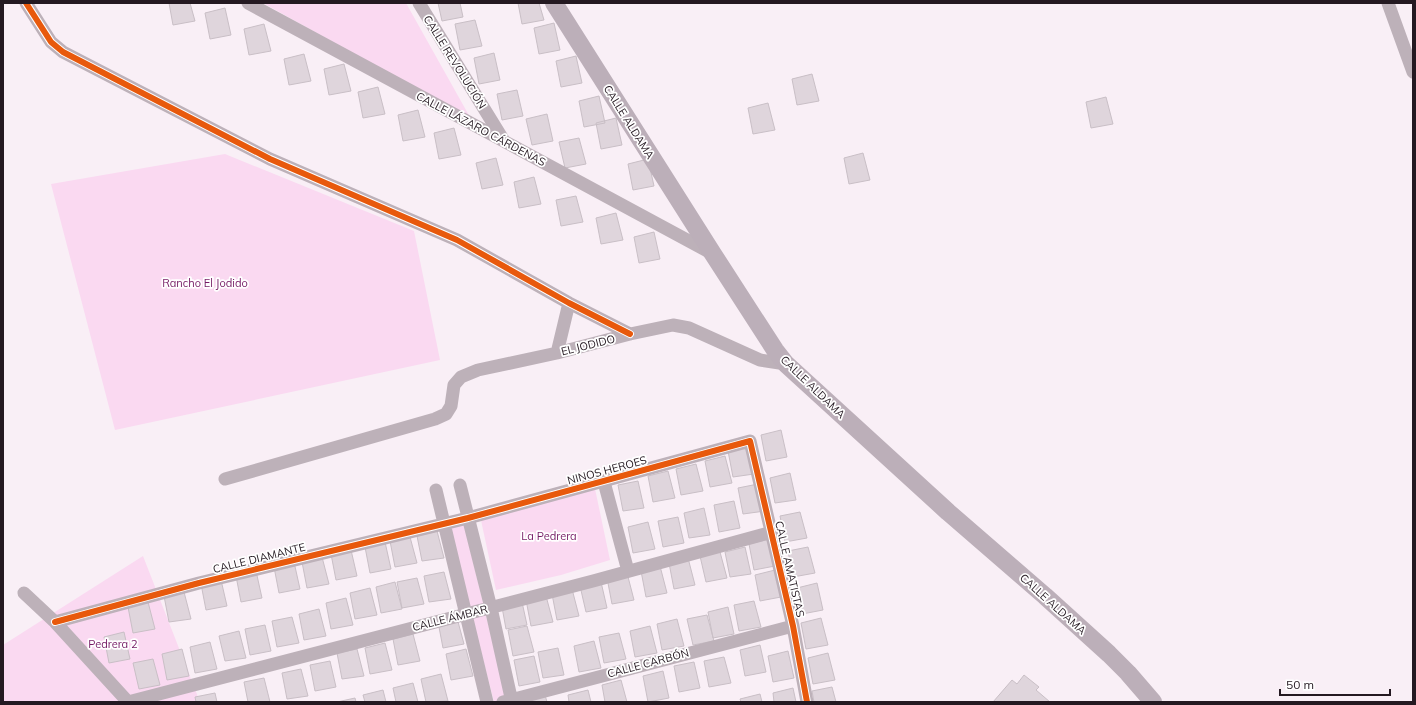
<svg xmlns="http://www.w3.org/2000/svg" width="1416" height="705" viewBox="0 0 1416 705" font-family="Mulish,sans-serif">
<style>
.green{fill:#fad9f1}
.building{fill:#dfd5dc;stroke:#c9bfc6}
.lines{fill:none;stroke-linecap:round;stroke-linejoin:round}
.minor{stroke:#bdb1b9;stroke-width:13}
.secondary{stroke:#bcafb9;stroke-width:18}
.cycleway-casing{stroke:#fff;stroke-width:8}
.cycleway{stroke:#e8590c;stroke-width:6}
.labels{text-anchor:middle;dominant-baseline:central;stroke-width:3.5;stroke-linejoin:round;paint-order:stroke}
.street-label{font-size:11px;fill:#241921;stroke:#fff}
.park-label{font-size:11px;fill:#741a64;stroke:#fff}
</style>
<rect width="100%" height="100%" fill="#f9eff6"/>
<!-- green -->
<path class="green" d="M263 3H406L471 119Z
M225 154 414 231 440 360 115 430 51 184Z
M594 484 610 560 561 575 496 590 479 511Z
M462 516 507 702H494L447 520Z
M143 556 200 702H3V645Z"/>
<!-- building -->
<path class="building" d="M169 3H190L195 21 173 25Z
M438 3H460L463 17 442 21Z
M518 3H539L544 20 522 24Z
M225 8 231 35 210 39 205 13Z
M475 20 482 46 460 50 455 24Z
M554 23 560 50 539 54 534 28Z
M264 24 271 51 249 55 244 29Z
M494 53 500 80 479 84 474 58Z
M304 54 311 81 289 85 284 59Z
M576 56 582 83 561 87 556 61Z
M344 64 351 91 329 95 324 69Z
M812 74 819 101 797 105 792 79Z
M378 87 385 114 363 118 358 92Z
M517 90 523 116 502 120 497 94Z
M599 96 605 123 584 127 579 101Z
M1106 97 1113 124 1091 128 1086 102Z
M768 103 775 130 753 134 748 108Z
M418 110 425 137 403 141 398 115Z
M547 114 553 141 532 145 526 119Z
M616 118 622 145 601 149 596 123Z
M454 128 461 155 439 159 434 133Z
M579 138 586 164 565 168 559 142Z
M863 153 870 180 849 184 844 158Z
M496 158 503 185 482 189 476 163Z
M648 159 654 186 633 190 628 164Z
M534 177 541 204 519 208 514 182Z
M576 196 583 222 561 226 556 200Z
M616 213 623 240 601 244 596 218Z
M654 232 660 259 639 263 634 237Z
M781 430 787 457 766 461 761 435Z
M748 447 754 474 733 477 728 451Z
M725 456 732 483 710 487 705 461Z
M696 464 703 491 681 495 676 469Z
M668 471 675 498 653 502 648 476Z
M790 473 796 500 775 503 770 478Z
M638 481 644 508 623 511 618 485Z
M758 484 765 511 743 514 738 488Z
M734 501 740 528 719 532 714 505Z
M704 508 710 535 689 538 684 513Z
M800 512 807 538 785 542 780 516Z
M678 517 684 543 663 547 658 521Z
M648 522 655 549 633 553 628 527Z
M437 531 444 558 422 561 417 536Z
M410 537 417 563 395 567 390 541Z
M769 539 775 566 754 570 749 544Z
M385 542 391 569 370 573 365 547Z
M745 547 751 574 730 577 725 552Z
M808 547 815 573 793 577 788 551Z
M351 550 357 576 336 580 331 554Z
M720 552 727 578 706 582 700 556Z
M322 557 329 584 307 588 302 562Z
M688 558 695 585 674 589 669 563Z
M294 562 300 589 279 593 274 567Z
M660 566 667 593 646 597 641 571Z
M775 570 781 597 760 601 755 575Z
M256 571 262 598 241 602 236 576Z
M444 572 451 599 429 602 424 576Z
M627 573 634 600 612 604 607 578Z
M417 578 424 604 402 608 397 582Z
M221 580 227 606 206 610 201 584Z
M395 582 402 609 381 613 376 587Z
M601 582 607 608 586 612 580 586Z
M817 583 823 610 802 614 797 588Z
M370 588 377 615 355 619 350 593Z
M572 589 579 616 557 620 552 594Z
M184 592 191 619 169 622 164 596Z
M546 596 553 622 531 626 526 600Z
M346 598 353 625 331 629 326 603Z
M754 601 761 627 739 631 734 605Z
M148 602 155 629 133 633 128 607Z
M522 602 527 625 506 629 502 607Z
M728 607 734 634 713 638 708 612Z
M319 609 326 636 304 640 299 614Z
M707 615 714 641 693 645 687 619Z
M292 617 299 643 277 647 272 621Z
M457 618 464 644 443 648 438 622Z
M821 618 828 645 806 649 801 623Z
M677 619 684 646 662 650 657 624Z
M265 625 271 651 250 655 245 629Z
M527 626 534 652 513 656 508 630Z
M650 626 657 653 635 657 630 631Z
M239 631 246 658 225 661 219 636Z
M124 632 130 659 109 663 104 637Z
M619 633 626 659 604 663 599 637Z
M413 634 420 661 398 665 393 639Z
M594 641 601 668 579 672 574 646Z
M210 642 217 669 195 673 190 647Z
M385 643 392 670 370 674 365 648Z
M760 645 766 672 745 676 740 650Z
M558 648 564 675 543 678 538 652Z
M182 649 189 676 167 680 162 654Z
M357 649 364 676 342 679 337 653Z
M466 649 473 676 451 680 446 654Z
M788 651 794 678 773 682 768 656Z
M828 653 835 680 813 684 808 658Z
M534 656 540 682 519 686 514 660Z
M724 657 731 683 709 687 704 661Z
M153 659 160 685 139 689 133 663Z
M330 661 336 687 315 691 310 665Z
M694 662 700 688 679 692 674 666Z
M301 669 308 696 287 699 282 673Z
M663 671 669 698 648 702 643 676Z
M441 674 448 701 426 702 421 679Z
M1024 675 1039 687 1036 690 1050 702H993L1012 680 1017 684Z
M264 678 270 702H248L244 682Z
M621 680 627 702H605L602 685Z
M413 683 418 702H396L393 688Z
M832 687 836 702H814L812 691Z
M793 688 796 702H774L773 693Z
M383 690 386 702H365L363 695Z
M588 690 591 702H569L568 695Z
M215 693 217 702H196L195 697Z
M760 694 762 702H741L740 699Z
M545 695 547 702H525Z
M355 698 356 702H337Z"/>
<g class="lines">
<!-- minor -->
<path class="minor" d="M26 3 51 42 63 52 270 159 457 240 569 303 630 334
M248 3 713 254
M419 3 504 141
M1388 3 1413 72
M557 353 569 303
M225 479 435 419 446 414 451 406 454 385 461 377 478 370 557 353 630 334 673 325 689 328 760 360 786 364
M604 482 628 571
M460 485 491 608 512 702
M436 490 487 702
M24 593 55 622 128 702
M55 622 199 583 468 518 750 441 793 626 807 702
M128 702 593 581 772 532
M503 702 793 626"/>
<!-- secondary -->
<path class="secondary" d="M554 3 713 254 775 350 786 364 948 512 1045 596 1109 654 1128 673 1153 702"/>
<defs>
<path id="cycleway" d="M26 3 51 42 63 52 270 159 457 240 569 303 630 334
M55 622 199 583 468 518 750 441 793 626 807 702"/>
</defs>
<!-- cycleway casing -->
<use href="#cycleway" class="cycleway-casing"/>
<!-- cycleway -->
<use href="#cycleway" class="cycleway"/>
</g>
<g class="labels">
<!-- street labels -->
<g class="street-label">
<text transform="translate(455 62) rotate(58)">CALLE REVOLUCIÓN</text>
<text transform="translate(629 122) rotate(58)">CALLE ALDAMA</text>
<text transform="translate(481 129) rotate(28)">CALLE LÁZARO CÁRDENAS</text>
<text transform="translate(588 345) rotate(-14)">EL JODIDO</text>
<text transform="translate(813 387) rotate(44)">CALLE ALDAMA</text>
<text transform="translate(607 470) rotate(-15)">NINOS HEROES</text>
<text transform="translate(259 558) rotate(-14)">CALLE DIAMANTE</text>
<text transform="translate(790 569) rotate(77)">CALLE AMATISTAS</text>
<text transform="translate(1053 604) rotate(42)">CALLE ALDAMA</text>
<text transform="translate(450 618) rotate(-14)">CALLE ÁMBAR</text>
<text transform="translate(648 663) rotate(-15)">CALLE CARBÓN</text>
</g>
<!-- park labels -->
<g class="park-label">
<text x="205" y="283">Rancho El Jodido</text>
<text x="549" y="536">La Pedrera</text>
<text x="113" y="644">Pedrera 2</text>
</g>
</g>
<!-- border -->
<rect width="1416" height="705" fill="none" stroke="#241921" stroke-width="8"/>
<!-- scale -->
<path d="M1280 689v6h110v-6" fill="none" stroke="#241921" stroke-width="2"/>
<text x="1286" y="689" font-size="12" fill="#241921" stroke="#ffffff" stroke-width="3" paint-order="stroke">50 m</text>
</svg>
